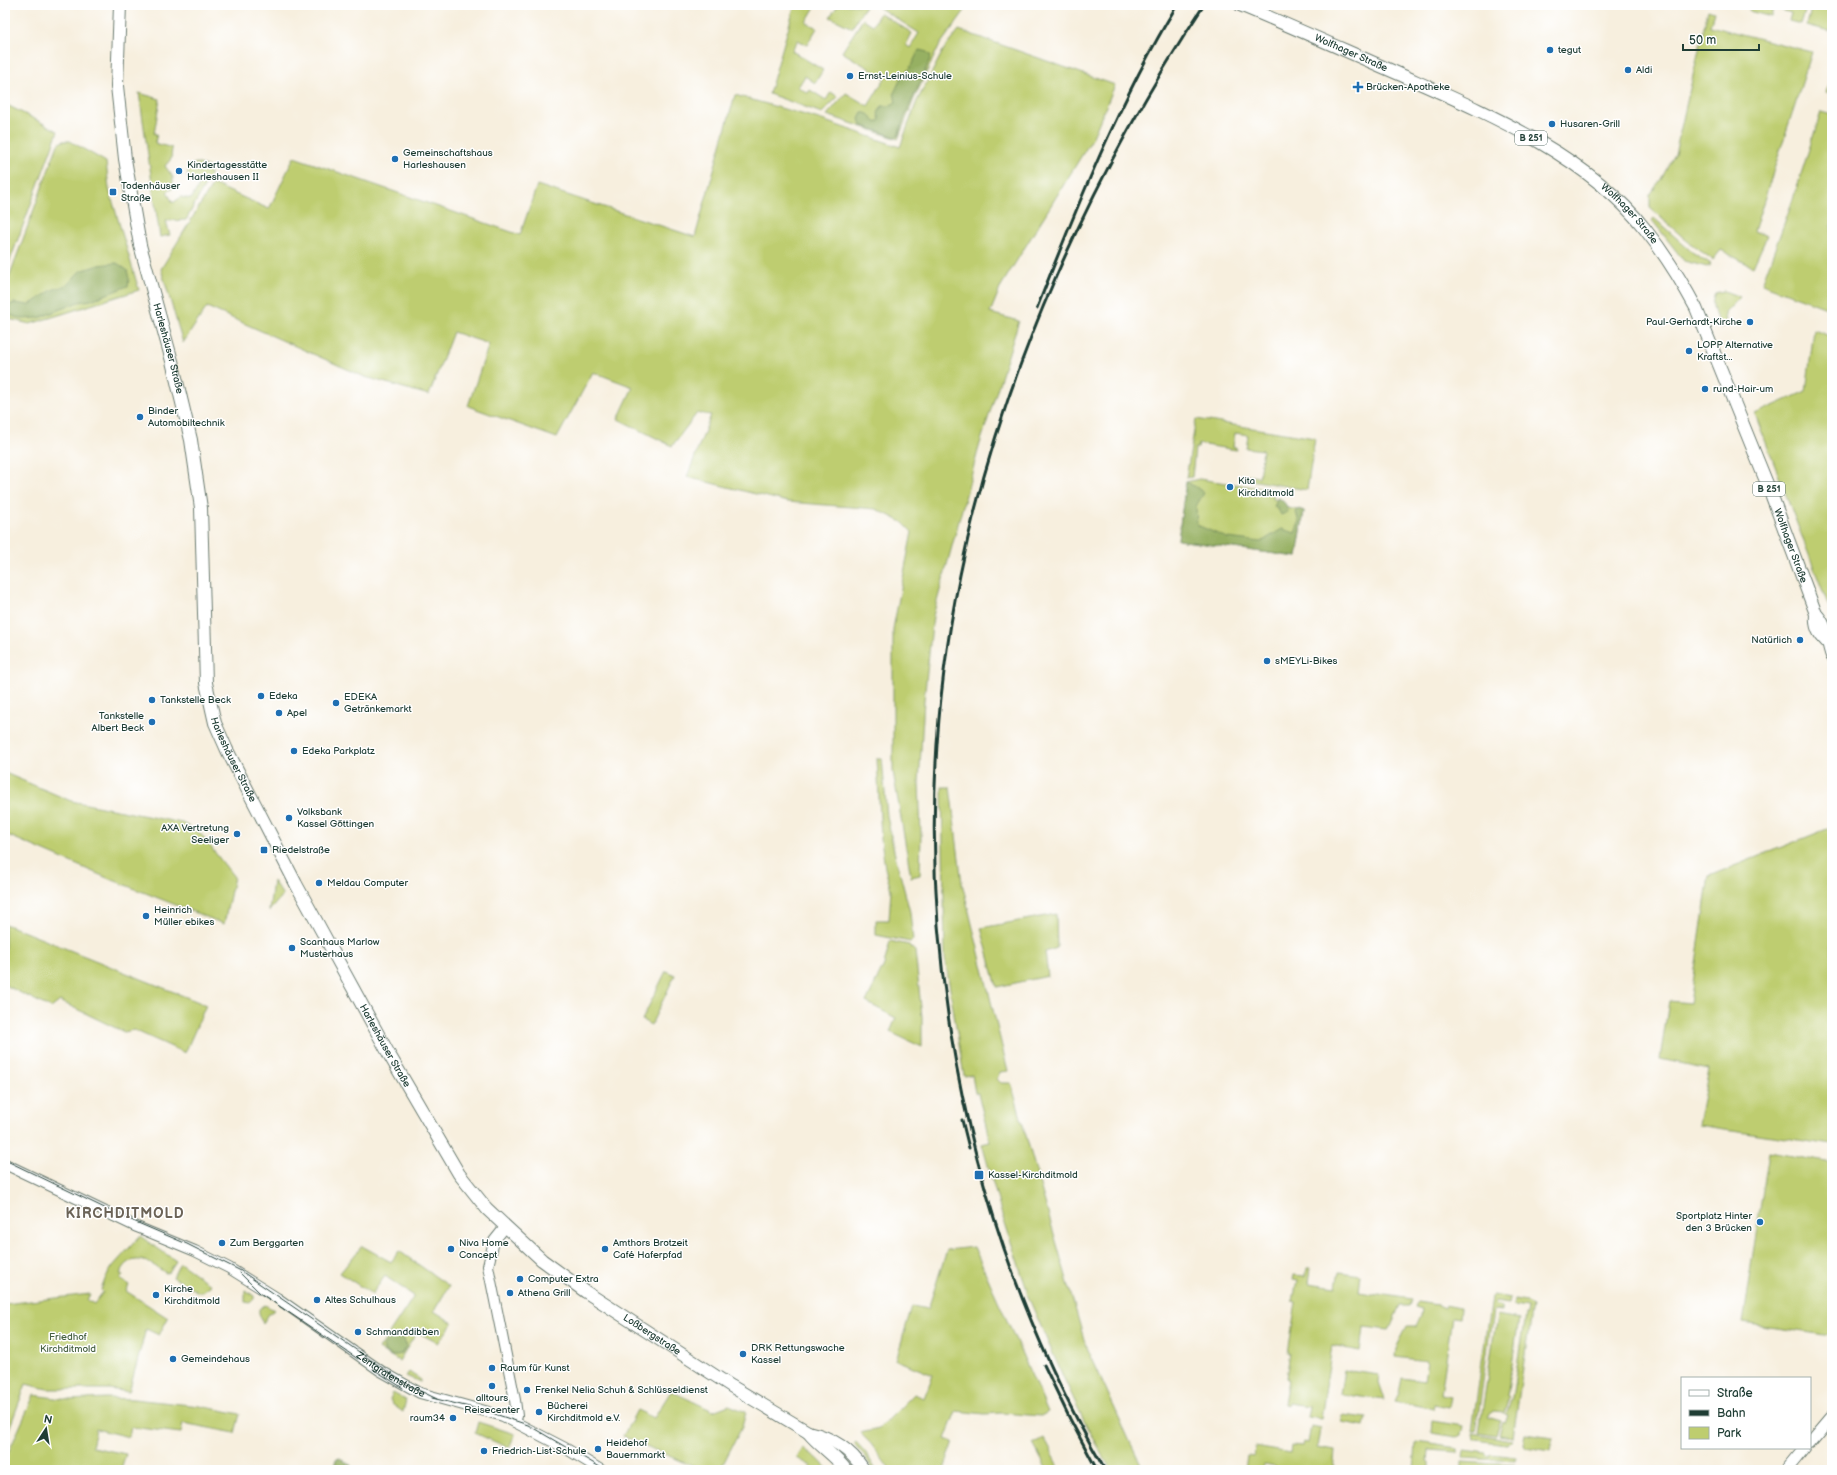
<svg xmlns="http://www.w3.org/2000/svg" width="1837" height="1475" viewBox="0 0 1837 1475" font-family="'Balsamiq Sans',sans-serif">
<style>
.green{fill:#becd6f;stroke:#6e8552}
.forest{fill:#96b062;stroke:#5a764b}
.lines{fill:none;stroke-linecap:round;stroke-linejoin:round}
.minor-casing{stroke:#6b7b70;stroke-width:12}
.major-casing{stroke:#6b7b70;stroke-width:14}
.minor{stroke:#fff;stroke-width:10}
.major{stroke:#fff;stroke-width:12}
.tram{stroke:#1f3d34;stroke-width:1}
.rail{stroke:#1f3d34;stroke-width:3}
.poi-dot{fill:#1f6fb2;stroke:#fff;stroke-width:1.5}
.labels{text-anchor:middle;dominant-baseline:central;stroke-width:3;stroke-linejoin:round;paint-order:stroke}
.shield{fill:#fff;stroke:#627771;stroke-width:1}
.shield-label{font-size:9px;font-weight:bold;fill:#1f3d34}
.poi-label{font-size:10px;fill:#1f3d34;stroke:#fff;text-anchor:start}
.street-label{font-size:10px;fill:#1f3d34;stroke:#fff}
.park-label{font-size:10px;fill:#476143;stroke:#fff}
.district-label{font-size:14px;font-weight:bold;letter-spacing:1px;fill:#6b6357;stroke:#fff}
</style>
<rect width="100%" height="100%" fill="#fff"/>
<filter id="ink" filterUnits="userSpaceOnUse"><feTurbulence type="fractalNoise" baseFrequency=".025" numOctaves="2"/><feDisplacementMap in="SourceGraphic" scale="8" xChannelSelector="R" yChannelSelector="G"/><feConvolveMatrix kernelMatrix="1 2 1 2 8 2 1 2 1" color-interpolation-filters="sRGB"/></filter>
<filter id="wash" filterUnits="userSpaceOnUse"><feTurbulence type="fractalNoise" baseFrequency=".012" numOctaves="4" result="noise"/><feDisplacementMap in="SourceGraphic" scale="16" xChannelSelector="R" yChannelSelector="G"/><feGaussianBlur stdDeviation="0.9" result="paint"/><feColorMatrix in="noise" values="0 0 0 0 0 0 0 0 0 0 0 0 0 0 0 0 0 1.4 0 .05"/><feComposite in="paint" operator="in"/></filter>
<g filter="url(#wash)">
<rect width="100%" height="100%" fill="#f7efde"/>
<!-- green -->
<path class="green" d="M795 5H816L806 22 817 28 807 45 798 40 792 51 823 70 815 83 805 76 798 87 808 93 810 90 826 100 831 92 838 97 822 113 769 94Z
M838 5H866L852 28 830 17Z
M875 5H969L939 46 914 99 898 139 827 115 846 93 868 106 885 78 842 52 863 19 873 25 880 13 912 33 906 45 910 48 919 33Z
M1751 5H1774L1771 17 1749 11Z
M1779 5H1807L1801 24 1789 21 1791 13 1778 9Z
M1812 5H1832V29L1829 31 1807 25Z
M1708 10 1714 12 1710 26 1812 52 1754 231 1767 236 1753 267 1721 250 1713 260 1686 240 1650 208V195L1661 179 1675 154Z
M959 30 1115 85 1092 139 1001 286 990 313 1019 321 979 447 933 616 924 700 919 783 921 834 920 875 911 877 893 771V629L912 532 902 522 876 509 788 502 687 477 711 415 697 413 672 446 618 419 633 387 593 372 557 438 468 406 489 344 453 332 429 395 365 377 207 307 183 343 161 269 213 184 269 209 294 157 520 235 537 185 695 237 735 95 819 119 900 147 917 101 944 49Z
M1832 70V94L1826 92Z
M139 93 160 99 154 134H157L155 143 172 148 171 159 165 166 173 177V188L167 192 173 203 181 197 191 199 199 186 187 178 189 166 196 163 209 167 210 176 186 220 166 221 170 235 160 237Z
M5 104 58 131 5 274Z
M1821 112 1832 115V254L1830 259 1832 260V310L1762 284 1792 202Z
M63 141H70L106 162 109 189 139 290 30 324 5 318V288L58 144Z
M1654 218 1692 252 1711 264 1707 267 1684 261 1652 220Z
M1724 291 1740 297 1725 313 1726 325 1721 328C1716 317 1709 304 1715 293Z
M1814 330 1832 337V615L1755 414 1806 391Z
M1196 419 1315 438 1307 490 1245 479 1243 475 1259 477 1263 450 1246 448 1248 435 1235 433 1233 447H1236V450L1199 444 1198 448H1195L1192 477 1186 478Z
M1199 479 1274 490 1273 499 1282 500 1281 507 1304 511 1297 557 1178 540 1186 482Z
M877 758H882L887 816 894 851 910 912 913 940 910 942 876 935V920H889L891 890 885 868 881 839Z
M5 773 71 801 182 823 199 832 234 877 224 924 105 877 5 834Z
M942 787H950L962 883 1008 1071 1000 1072 997 1079 1001 1083H1011L1085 1343 1131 1444 1144 1470H1111C1078 1414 1053 1354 1027 1294L1028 1293 1001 1212 982 1144 990 1142 978 1093H975L972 1075 964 1076 945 958Z
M1832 827V1145L1698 1125 1709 1069 1660 1059 1669 1001 1690 1003 1709 876Z
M273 881 283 895 269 911Z
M1056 914 1057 948 1045 952 1048 976 997 987 981 928Z
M5 924 206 1005 185 1053 134 1030 124 1032 60 1001 51 1008 5 985Z
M890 941 909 945 915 951 922 1017V1047L890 1032 896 1018 866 1002 884 965Z
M666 971 675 975 651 1025 642 1020Z
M1769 1152 1832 1163V1336L1742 1323Z
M140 1236 176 1261 169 1272 166 1273C156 1267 140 1254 128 1263 125 1265 122 1270 120 1274L123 1275 120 1279 129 1285 126 1291 168 1318 159 1335 146 1329 129 1392 109 1389H47L26 1384 5 1440V1304L90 1294 87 1300 94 1304 103 1292 101 1290 106 1277 113 1266Z
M362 1246 391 1262 399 1251 449 1286 434 1311 453 1323 438 1343 417 1332 399 1361 379 1349 414 1296 385 1276 372 1294 340 1273Z
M974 1247 1048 1412 1041 1416 1002 1413 985 1414 956 1411 945 1439 953 1442 944 1470H889L888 1467 871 1444 860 1433 879 1429 914 1394 924 1398 933 1375 896 1360 912 1306 928 1309 947 1250Z
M180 1263 211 1285 202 1292H198L173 1277Z
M1307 1268H1311L1309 1283 1336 1287 1339 1272 1361 1275 1359 1291 1411 1299 1409 1305H1400L1389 1330 1363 1327 1360 1351 1332 1346 1321 1419 1308 1417 1310 1406 1289 1403 1288 1406 1284 1405 1288 1379 1286 1378 1290 1353H1288L1296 1302 1293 1301 1297 1281 1292 1280 1293 1275 1306 1276Z
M245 1290 254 1296V1299L250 1303 245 1302Z
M1493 1295 1510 1298 1509 1304 1494 1302V1305L1502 1307V1311L1493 1310 1476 1431H1472L1491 1298Z
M1515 1299 1527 1301 1532 1306 1513 1437 1499 1435 1503 1422 1506 1423 1509 1414 1506 1413 1512 1397 1525 1315H1527L1528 1307 1514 1305Z
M1417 1302 1437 1305 1444 1308 1445 1305 1460 1308 1459 1318 1452 1317 1441 1394 1452 1396 1450 1407 1435 1404 1434 1409 1395 1401 1399 1393 1402 1378 1424 1381 1427 1361 1395 1357 1396 1348 1407 1327H1416L1421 1316 1422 1309 1415 1307Z
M265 1305 274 1310 269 1314 263 1323 259 1313V1309Z
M1497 1315 1519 1319 1507 1396 1509 1397 1504 1412 1492 1411 1487 1417 1501 1421 1496 1435 1479 1432Z
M1344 1370 1379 1375 1378 1382 1384 1400 1340 1394Z
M409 1372 421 1380 420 1382 406 1376Z
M671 1391 713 1411 729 1405 746 1412 742 1427 720 1470H701L623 1436 637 1410 654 1418Z
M393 1393 406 1400 403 1412 392 1404 390 1399Z
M34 1395 69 1400 106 1398 133 1399 200 1406 240 1414 235 1433 183 1423 181 1433 131 1427 129 1437 96 1429 92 1447 126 1454 121 1470H14L5 1466V1460Z
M1343 1415 1367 1418 1365 1426 1342 1422Z
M1432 1421 1463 1426 1461 1435 1457 1437 1431 1433Z
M478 1422 515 1434 509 1448 475 1433Z
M1311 1426 1320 1428 1317 1448 1335 1451 1333 1470H1275V1466L1264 1464 1263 1470H1245L1247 1455 1254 1456 1255 1447 1290 1453 1291 1445 1303 1446 1304 1442 1308 1443Z
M1472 1433 1512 1440 1508 1444 1475 1440 1473 1439Z
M1524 1434 1554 1438 1552 1451 1524 1447 1522 1444Z
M1044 1438 1061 1470H1047L1033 1444Z
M856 1442 866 1453 876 1470H873L864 1455 854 1444Z
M1416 1442 1458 1448V1452L1428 1450 1427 1462 1429 1463V1470H1414Z
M803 1448 817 1458 829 1470H809L811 1466 797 1458Z
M1464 1450 1486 1453V1455L1490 1456 1491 1454 1516 1457 1515 1461 1463 1458Z
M1462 1462 1515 1465 1514 1470H1462Z"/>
<!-- forest -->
<path class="forest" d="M919 50 927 52 931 56C921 84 906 108 898 136L896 137 861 125 859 119 862 113C869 112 872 118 876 123L880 120 878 113 882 106H889L896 102 894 93 902 76 910 68Z
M117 263 127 270 129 279 128 286 91 300 78 302 39 318 21 319 7 314 9 305 14 303 29 305 52 290 67 285 80 271 99 265Z
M1186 482 1196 487 1204 493 1196 506 1197 525 1227 538 1261 542 1282 529 1295 533 1299 523 1296 512 1299 509 1304 511 1297 557 1178 540Z
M1278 497C1284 502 1287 504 1288 512L1281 515 1278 509 1274 507Z
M398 1336 404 1339 406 1347 401 1354 392 1356 385 1352 383 1346 388 1339Z
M340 1458 352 1466 350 1470H333L336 1459Z"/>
</g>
<g filter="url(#ink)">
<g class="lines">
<defs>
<g id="minor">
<path id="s1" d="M5 1164 137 1227 195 1251 229 1268 277 1298 381 1371 420 1393 503 1416 565 1448 601 1470"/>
<path d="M506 1226 494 1241 488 1266 515 1400 517 1416 515 1422"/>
<path d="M1810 1442 1832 1416"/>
<path d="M1787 1470 1805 1448"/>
</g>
<g id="major">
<path id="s2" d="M120 5 117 86 125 159 140 245 172 361 191 440 201 508 206 683 215 723 227 750 296 884 390 1056 459 1174 487 1209 542 1260 586 1292 731 1386 808 1432C831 1437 851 1450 864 1470"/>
<path id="s3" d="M1240 5C1293 27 1346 51 1399 74 1484 112 1586 154 1645 229 1665 254 1681 280 1696 308L1770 491 1816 614C1828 626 1826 640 1832 656"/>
<path d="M1816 614C1815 627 1818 633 1827 642"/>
<path d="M808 1432C819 1446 835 1455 846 1470"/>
</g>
</defs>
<!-- minor casing -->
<use href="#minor" class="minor-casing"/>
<!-- major casing -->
<use href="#major" class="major-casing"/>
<!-- minor -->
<use href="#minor" class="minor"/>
<!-- major -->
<use href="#major" class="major"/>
<!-- tram -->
<path class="tram" d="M5 1160 117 1214 187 1244 241 1271 406 1384 437 1399
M240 1273 260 1293 358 1359
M373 1369 403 1388
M432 1398 486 1411 528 1425 605 1470"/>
<!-- rail -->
<path class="rail" d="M1037 308C1077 206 1120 99 1177 5
M962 1120 969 1148
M1044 1365 1070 1419 1097 1470
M1105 1470C950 1203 898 876 960 575 1000 376 1092 174 1204 5"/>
</g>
</g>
<!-- markers -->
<g class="poi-dot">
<circle cx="1550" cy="50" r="4"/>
<circle cx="1628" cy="70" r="4"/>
<circle cx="850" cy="76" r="4"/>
<path d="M1356 81h4v4h4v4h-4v4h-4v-4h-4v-4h4z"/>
<circle cx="1552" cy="124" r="4"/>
<circle cx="395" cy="159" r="4"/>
<circle cx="179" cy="171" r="4"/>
<rect x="109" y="188" width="8" height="8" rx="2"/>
<circle cx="1750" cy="322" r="4"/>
<circle cx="1689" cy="351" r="4"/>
<circle cx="1705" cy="389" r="4"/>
<circle cx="140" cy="417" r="4"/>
<circle cx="1230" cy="487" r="4"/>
<circle cx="1800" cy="640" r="4"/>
<circle cx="1267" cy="661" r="4"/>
<circle cx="261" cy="696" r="4"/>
<circle cx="152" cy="700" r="4"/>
<circle cx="336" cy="703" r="4"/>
<circle cx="279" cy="713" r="4"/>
<circle cx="152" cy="722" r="4"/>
<circle cx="294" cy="751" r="4"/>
<circle cx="289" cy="818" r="4"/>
<circle cx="237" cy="834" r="4"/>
<rect x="260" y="846" width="8" height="8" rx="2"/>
<circle cx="319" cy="883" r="4"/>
<circle cx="146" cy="916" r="4"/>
<circle cx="292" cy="948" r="4"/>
<rect x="974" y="1170" width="10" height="10" rx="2"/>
<circle cx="1760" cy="1222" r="4"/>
<circle cx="222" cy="1243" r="4"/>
<circle cx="451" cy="1249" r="4"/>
<circle cx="605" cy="1249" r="4"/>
<circle cx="520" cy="1279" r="4"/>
<circle cx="510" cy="1293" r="4"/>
<circle cx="156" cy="1295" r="4"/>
<circle cx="317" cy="1300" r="4"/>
<circle cx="358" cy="1332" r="4"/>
<circle cx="743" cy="1354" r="4"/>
<circle cx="173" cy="1359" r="4"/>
<circle cx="492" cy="1368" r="4"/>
<circle cx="492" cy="1386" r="4"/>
<circle cx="527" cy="1390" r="4"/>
<circle cx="539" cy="1412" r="4"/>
<circle cx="453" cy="1418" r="4"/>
<circle cx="598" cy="1449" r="4"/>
<circle cx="484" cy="1451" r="4"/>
</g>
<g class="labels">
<!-- shield labels -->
<g class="shield">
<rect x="1515" y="131" width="32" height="14" rx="3"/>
<rect x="1753" y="482" width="32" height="14" rx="3"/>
</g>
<g class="shield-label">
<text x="1531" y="138">B 251</text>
<text x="1769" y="489">B 251</text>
</g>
<!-- poi labels -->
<g class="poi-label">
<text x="1558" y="50">tegut</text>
<text x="1636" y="70">Aldi</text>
<text x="858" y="76">Ernst-Leinius-Schule</text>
<text x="1366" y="87">Brücken-Apotheke</text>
<text x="1560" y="124">Husaren-Grill</text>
<text x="403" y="153">Gemeinschaftshaus<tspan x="403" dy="12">Harleshausen</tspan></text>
<text x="187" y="165">Kindertagesstätte<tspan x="187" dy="12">Harleshausen II</tspan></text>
<text x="121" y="186">Todenhäuser<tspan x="121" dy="12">Straße</tspan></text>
<text x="1742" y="322" text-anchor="end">Paul-Gerhardt-Kirche</text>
<text x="1697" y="345">LOPP Alternative<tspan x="1697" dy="12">Kraftst...</tspan></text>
<text x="1713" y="389">rund-Hair-um</text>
<text x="148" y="411">Binder<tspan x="148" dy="12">Automobiltechnik</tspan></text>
<text x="1238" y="481">Kita<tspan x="1238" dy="12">Kirchditmold</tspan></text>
<text x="1792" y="640" text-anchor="end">Natürlich</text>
<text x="1275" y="661">sMEYLi-Bikes</text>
<text x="269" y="696">Edeka</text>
<text x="344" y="697">EDEKA<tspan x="344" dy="12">Getränkemarkt</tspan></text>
<text x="160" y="700">Tankstelle Beck</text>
<text x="287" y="713">Apel</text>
<text x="144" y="716" text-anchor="end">Tankstelle<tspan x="144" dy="12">Albert Beck</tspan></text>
<text x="302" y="751">Edeka Parkplatz</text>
<text x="297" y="812">Volksbank<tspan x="297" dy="12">Kassel Göttingen</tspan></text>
<text x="229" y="828" text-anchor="end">AXA Vertretung<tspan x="229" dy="12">Seeliger</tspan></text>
<text x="272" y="850">Riedelstraße</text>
<text x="327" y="883">Meldau Computer</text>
<text x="154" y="910">Heinrich<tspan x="154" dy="12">Müller ebikes</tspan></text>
<text x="300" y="942">Scanhaus Marlow<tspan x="300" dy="12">Musterhaus</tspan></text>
<text x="988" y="1175">Kassel-Kirchditmold</text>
<text x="1752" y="1216" text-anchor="end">Sportplatz Hinter<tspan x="1752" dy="12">den 3 Brücken</tspan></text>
<text x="230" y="1243">Zum Berggarten</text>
<text x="459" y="1243">Niva Home<tspan x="459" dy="12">Concept</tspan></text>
<text x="613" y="1243">Amthors Brotzeit<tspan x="613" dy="12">Café Haferpfad</tspan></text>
<text x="528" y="1279">Computer Extra</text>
<text x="164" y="1289">Kirche<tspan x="164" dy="12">Kirchditmold</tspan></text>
<text x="518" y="1293">Athena Grill</text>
<text x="325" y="1300">Altes Schulhaus</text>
<text x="366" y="1332">Schmanddibben</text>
<text x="751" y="1348">DRK Rettungswache<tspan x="751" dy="12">Kassel</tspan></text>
<text x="181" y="1359">Gemeindehaus</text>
<text x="500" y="1368">Raum für Kunst</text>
<text x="535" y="1390">Frenkel Nelia Schuh &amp; Schlüsseldienst</text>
<text x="492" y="1398" text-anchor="middle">alltours<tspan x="492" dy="12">Reisecenter</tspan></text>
<text x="547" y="1406">Bücherei<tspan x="547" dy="12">Kirchditmold e.V.</tspan></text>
<text x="445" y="1418" text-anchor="end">raum34</text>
<text x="606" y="1443">Heidehof<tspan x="606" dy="12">Bauernmarkt</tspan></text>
<text x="492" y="1451">Friedrich-List-Schule</text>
</g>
<!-- street labels -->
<g class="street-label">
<text stroke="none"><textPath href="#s3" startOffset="121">Wolfhager Straße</textPath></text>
<text stroke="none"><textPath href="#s3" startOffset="445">Wolfhager Straße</textPath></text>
<text stroke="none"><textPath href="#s2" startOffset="349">Harleshäuser Straße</textPath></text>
<text stroke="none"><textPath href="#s3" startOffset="817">Wolfhager Straße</textPath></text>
<text stroke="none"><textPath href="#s2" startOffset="769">Harleshäuser Straße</textPath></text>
<text stroke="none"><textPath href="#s2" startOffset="1093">Harleshäuser Straße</textPath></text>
<text stroke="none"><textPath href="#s2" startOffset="1494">Loßbergstraße</textPath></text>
<text stroke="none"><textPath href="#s1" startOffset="441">Zentgrafenstraße</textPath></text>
</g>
<!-- park labels -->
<g class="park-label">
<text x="68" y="1337">Friedhof<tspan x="68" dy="12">Kirchditmold</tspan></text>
</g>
<!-- district labels -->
<g class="district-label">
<text x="125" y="1213">KIRCHDITMOLD</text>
</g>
</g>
<!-- margin -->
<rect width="1837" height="1475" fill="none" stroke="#fff" stroke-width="20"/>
<!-- legend -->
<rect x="1681" y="1377" width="130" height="72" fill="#ffffff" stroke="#a5b1ae"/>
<rect x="1689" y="1390" width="20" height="6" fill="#ffffff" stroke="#a5b1ae"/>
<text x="1717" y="1397" font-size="12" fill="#1f3d34">Straße</text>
<rect x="1689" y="1410" width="20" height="6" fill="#1f3d34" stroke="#a5b1ae"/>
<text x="1717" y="1417" font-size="12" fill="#1f3d34">Bahn</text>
<rect x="1689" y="1427" width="20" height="12" fill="#becd6f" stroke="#a5b1ae"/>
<text x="1717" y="1437" font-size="12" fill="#1f3d34">Park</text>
<!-- north arrow -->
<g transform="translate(46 1429) rotate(12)" stroke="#ffffff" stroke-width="3" paint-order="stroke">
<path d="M0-3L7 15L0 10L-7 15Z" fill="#1f3d34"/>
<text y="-6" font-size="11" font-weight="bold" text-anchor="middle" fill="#1f3d34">N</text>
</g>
<!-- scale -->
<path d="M1683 44v6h76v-6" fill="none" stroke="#1f3d34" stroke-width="2"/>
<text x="1689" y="44" font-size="12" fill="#1f3d34" stroke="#ffffff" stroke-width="3" paint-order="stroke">50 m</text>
</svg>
